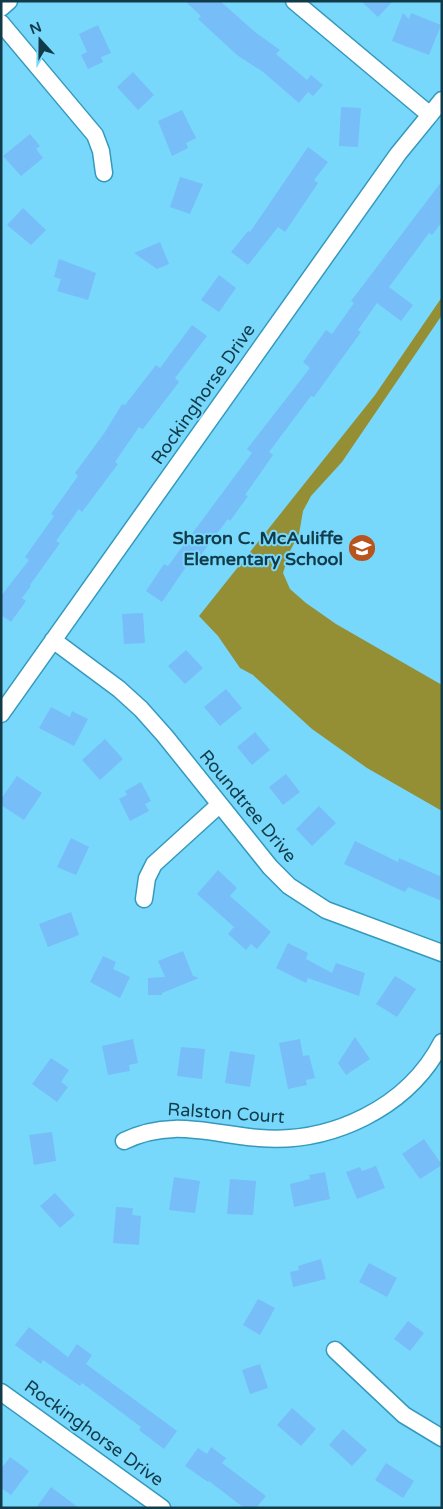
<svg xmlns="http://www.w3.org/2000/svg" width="443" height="1509" viewBox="0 0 443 1509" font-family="'Varela Round',sans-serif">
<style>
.forest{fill:#948e35}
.building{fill:#77bdf7}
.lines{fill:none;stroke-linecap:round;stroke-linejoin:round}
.street-casing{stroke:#3599bc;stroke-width:19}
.street{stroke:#fff;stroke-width:16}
.labels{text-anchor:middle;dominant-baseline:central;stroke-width:4;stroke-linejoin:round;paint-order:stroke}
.street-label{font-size:18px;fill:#123b4a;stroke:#78d8fc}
.poi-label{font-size:18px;font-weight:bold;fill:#123b4a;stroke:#78d8fc;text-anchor:end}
</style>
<rect width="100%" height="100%" fill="#78d8fc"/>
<!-- forest -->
<path class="forest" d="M442 297V315L342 462 311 496 303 511 299 534 290 551 283 573 290 589 306 603 336 624 442 685V811L367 768 312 729 253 675 240 668 218 636 199 616 375 395Z"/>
<!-- building -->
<path class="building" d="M185 1H220L255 32 280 50 276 54 307 80 311 75 323 85 313 96 308 92 299 103 263 72 237 55 198 19 201 16Z
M361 1H393L378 17Z
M403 13 409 19 411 13 441 25 429 55 392 41Z
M98 25 111 53 101 57 103 62 88 69 81 55 87 52 79 34Z
M133 72 154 95 138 110 117 87Z
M341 107 361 108 358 147 339 146Z
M182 110 196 138 186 143 188 148 172 156 158 121Z
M30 134 40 146 36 149 43 158 21 176 3 156Z
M308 147 328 162 314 180 318 183 285 232 278 227 248 265 231 252 248 231 250 232Z
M180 177 203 184 190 214 170 207Z
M442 181V222L432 235 429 233 389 287 413 305 401 321 377 303 358 330 361 332 314 397 311 396 269 452 273 455 245 495 248 496 230 521 228 519 194 564 190 561 162 602 146 591 164 564 168 566 252 453 247 449 310 368 303 362 326 330 332 334 354 303 351 301Z
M23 208 46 230 31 245 7 225Z
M160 242 169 264 157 269 134 253Z
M59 259 96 273 88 300 57 291 61 279 54 277Z
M219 275 236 288 219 312 201 300Z
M192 325 207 336 175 378 179 382 143 429 139 427 115 462 118 464 82 512 79 509 56 541 60 543 30 585 31 586 22 598 26 601 11 622 1 615V596L29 560 25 557 54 516 51 514 78 476 75 473 105 432 122 404 125 405 156 365 160 368Z
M143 613 145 643 124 644 122 614Z
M186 650 203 668 185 684 168 666Z
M226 689 242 708 220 726 204 707Z
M51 707 70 717 72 711 88 719 74 746 39 728Z
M255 732 270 750 252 765 237 747Z
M105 739 123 759 100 780 82 760Z
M286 774 300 792 283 805 269 787Z
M17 776 42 793 24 820 1 805V799Z
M141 782 151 801 145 804 149 811 130 821 119 799 127 795 125 791Z
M319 806 336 823 312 846 296 829Z
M71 838 89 847 76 875 57 867Z
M355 841 398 862 399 858 442 877V901L408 887 405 892 344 864Z
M218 870 237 888 230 896 271 932 257 949 251 944 246 950 228 934 234 927 197 894Z
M71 912 79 935 48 947 39 924Z
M288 943 308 953 306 959 332 973 336 963 365 973 359 996 308 978 306 983 276 968Z
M183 951 193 976 199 978 162 993V995H148V978L165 977 158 961Z
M103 956 116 962 113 969 130 977 120 998 90 982Z
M395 976 416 989 397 1017 376 1004Z
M355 1037 370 1059 346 1075 338 1063Z
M133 1039 138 1063 129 1065 130 1071 108 1075 102 1046Z
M300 1039 303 1056 309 1055 315 1078 306 1080 307 1085 288 1089 279 1043Z
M181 1047 205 1049 202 1079 177 1076Z
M230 1051 255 1055 250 1087 225 1083Z
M51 1058 69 1070 61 1082 68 1087 57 1102 32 1084Z
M52 1132 56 1161 34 1165 29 1135Z
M424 1139 442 1165 420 1179 402 1154Z
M376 1166 385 1188 357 1199 346 1172 360 1167 362 1171Z
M325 1172 330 1199 294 1207 290 1184 310 1179 309 1175Z
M174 1177 200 1181 195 1213 169 1210Z
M230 1179 256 1181 253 1215 227 1214Z
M55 1193 75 1215 60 1228 40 1206Z
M116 1207 133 1208 132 1215 141 1216 139 1245 113 1243Z
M321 1259 326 1279 293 1287 290 1272 299 1270 298 1266Z
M369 1263 397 1278 387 1297 359 1282Z
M258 1299 275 1308 260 1335 243 1325Z
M408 1321 424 1333 410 1351 394 1339Z
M29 1327 68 1357 77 1344 92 1355 86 1364 177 1431 164 1449 139 1430 141 1427 82 1383 80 1386 43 1360 41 1364 15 1345Z
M260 1364 268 1388 250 1394 242 1370Z
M292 1408 316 1429 301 1446 277 1425Z
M343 1429 367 1450 352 1466 329 1445Z
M211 1447 226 1458 222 1463 266 1496 256 1508H244L209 1481 208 1482 185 1466 198 1448 207 1454Z
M10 1457 29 1471 11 1495 1 1488V1469Z
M386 1463 414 1481 403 1498 375 1480Z
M51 1487 79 1508H36Z"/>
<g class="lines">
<defs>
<path id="street" d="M294 1 430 115
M1 8 9 1
M1 23 95 135 101 151 104 173
M53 640 119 689 141 709 165 736 270 867 289 886 326 910 442 953
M1 714 398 154 442 100
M144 899 147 878 154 864 219 805
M124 1141C171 1118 210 1134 259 1138 331 1144 408 1108 442 1042
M335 1350 404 1415 442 1438
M1 1392 162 1508"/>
</defs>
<!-- street casing -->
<use href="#street" class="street-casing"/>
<!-- street -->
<use href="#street" class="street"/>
</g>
<!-- icons -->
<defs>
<symbol id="school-disc" viewBox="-11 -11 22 22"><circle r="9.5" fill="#b8541e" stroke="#78d8fc"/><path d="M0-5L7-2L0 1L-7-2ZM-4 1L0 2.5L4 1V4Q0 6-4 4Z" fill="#fff"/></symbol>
</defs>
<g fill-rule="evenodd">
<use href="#school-disc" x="346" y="532" width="32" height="32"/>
</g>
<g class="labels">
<!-- street labels -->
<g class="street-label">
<text transform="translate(203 394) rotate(-55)">Rockinghorse Drive</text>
<text transform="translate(248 806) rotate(50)">Roundtree Drive</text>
<text transform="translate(226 1113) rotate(4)">Ralston Court</text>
<text transform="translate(94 1433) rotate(36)">Rockinghorse Drive</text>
</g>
<!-- poi labels -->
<g class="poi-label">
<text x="343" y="538">Sharon C. McAuliffe<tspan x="343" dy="21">Elementary School</tspan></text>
</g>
</g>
<!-- border -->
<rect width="443" height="1509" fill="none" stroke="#123b4a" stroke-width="5"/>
<!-- north arrow -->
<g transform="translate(40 40) rotate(339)" stroke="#78d8fc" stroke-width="4" paint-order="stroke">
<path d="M0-4L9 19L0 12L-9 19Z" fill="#123b4a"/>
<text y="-8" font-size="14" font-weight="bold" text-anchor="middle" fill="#123b4a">N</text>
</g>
</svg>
